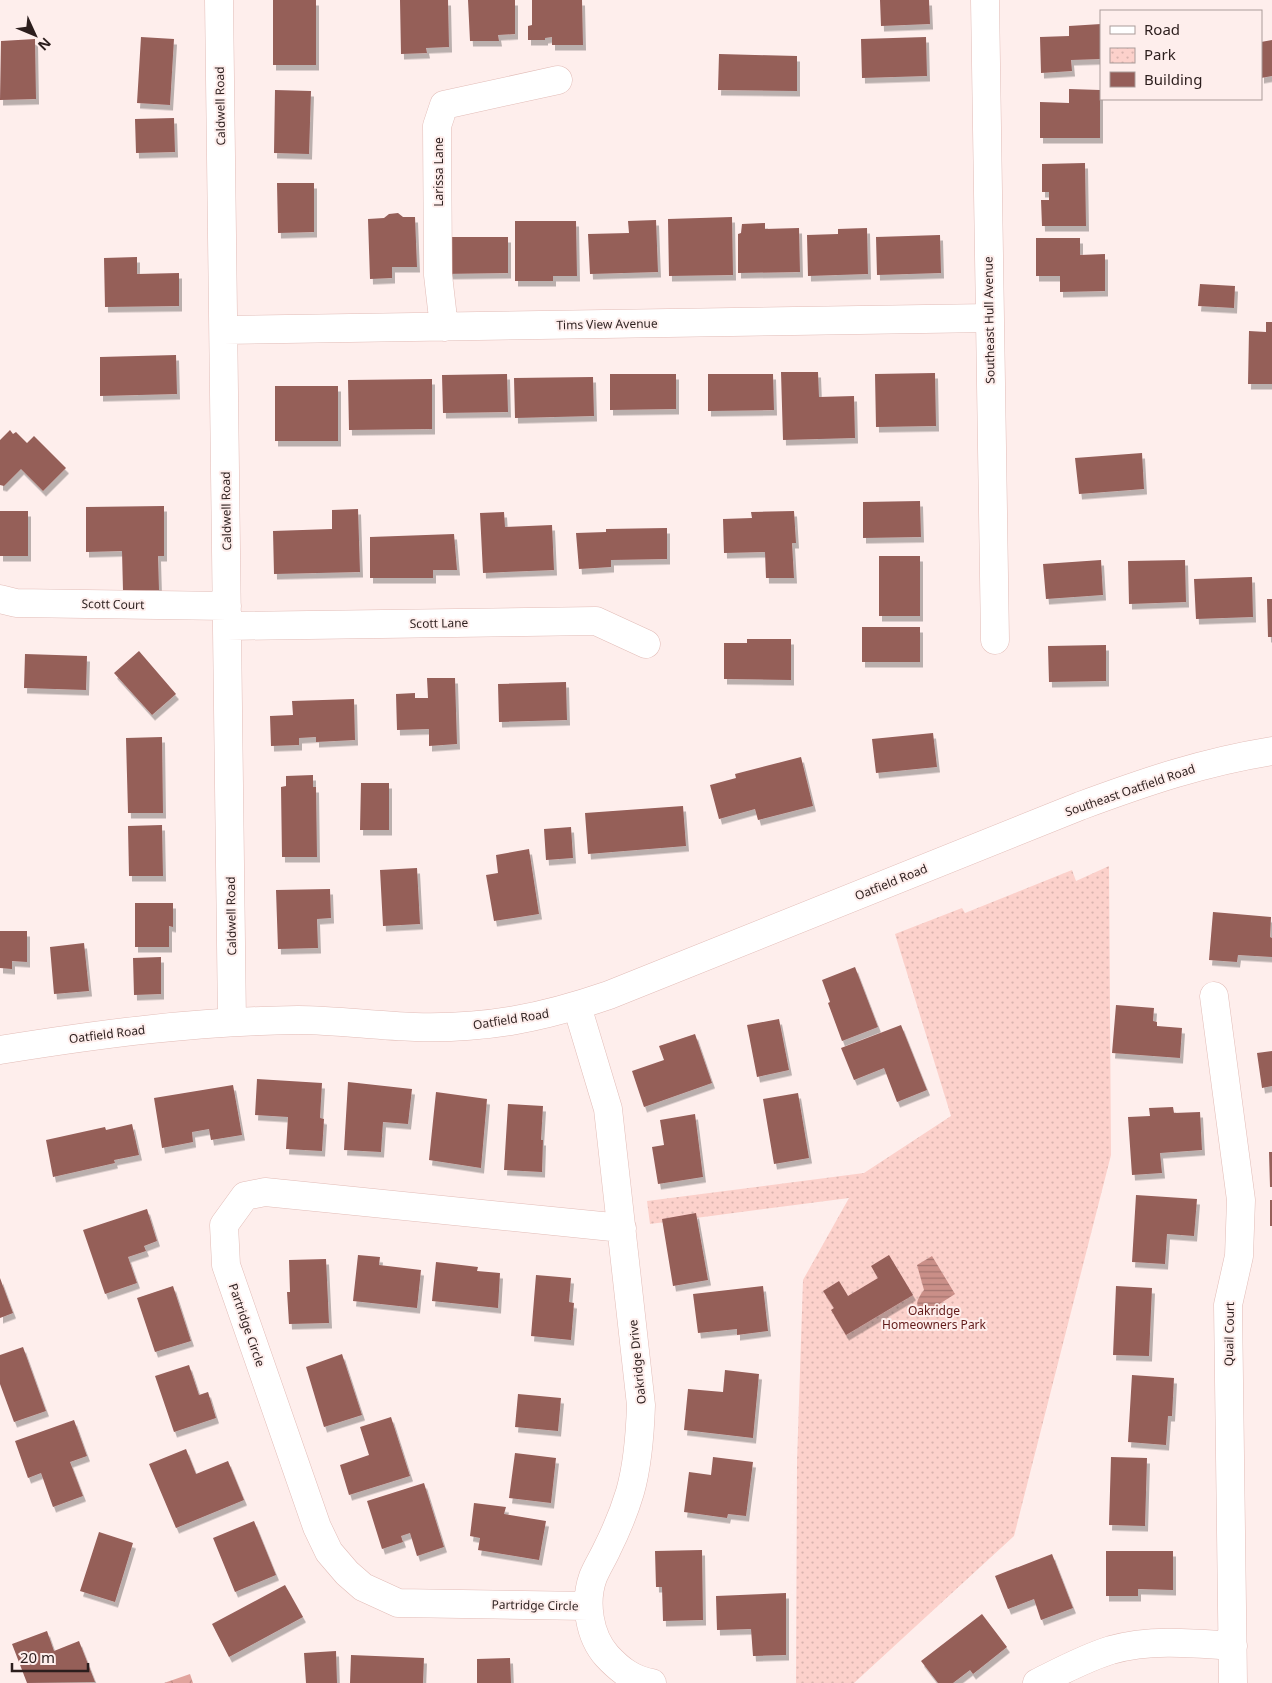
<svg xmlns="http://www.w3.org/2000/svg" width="1272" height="1683" viewBox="0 0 1272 1683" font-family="'Noto Sans',sans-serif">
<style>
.forest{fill:url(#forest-crowns)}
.park{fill:url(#park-dots)}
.water{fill:url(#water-rules)}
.building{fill:#955e59;filter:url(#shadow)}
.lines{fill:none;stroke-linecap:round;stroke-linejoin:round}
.street-casing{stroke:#e2bcb7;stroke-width:29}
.secondary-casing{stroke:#e2bcb7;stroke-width:29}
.street{stroke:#fff;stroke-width:28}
.secondary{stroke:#fff;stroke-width:28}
.labels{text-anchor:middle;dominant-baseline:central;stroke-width:4;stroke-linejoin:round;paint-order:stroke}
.street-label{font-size:12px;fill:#2c1e1d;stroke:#feeeec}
.park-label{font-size:12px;fill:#621b19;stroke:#feeeec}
</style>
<defs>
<pattern id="forest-crowns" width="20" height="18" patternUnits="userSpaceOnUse" patternTransform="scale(1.25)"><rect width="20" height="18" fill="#e1a49d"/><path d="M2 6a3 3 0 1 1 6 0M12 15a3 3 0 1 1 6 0" fill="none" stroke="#b7857f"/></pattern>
<pattern id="park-dots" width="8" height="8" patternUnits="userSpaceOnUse" patternTransform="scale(1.25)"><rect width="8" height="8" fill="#fcd1cb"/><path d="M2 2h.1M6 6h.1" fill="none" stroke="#d8b3ae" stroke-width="1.8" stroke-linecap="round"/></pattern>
<pattern id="water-rules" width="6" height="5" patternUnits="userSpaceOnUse" patternTransform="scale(1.25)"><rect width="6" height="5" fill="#ca8f88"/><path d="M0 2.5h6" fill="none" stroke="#a4746f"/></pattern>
<filter id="shadow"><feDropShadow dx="3" dy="5.5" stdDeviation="0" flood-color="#0004"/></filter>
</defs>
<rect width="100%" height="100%" fill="#feeeec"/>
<!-- forest -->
<path class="forest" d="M190 1674 193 1683H164Z"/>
<!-- park -->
<path class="park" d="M1109 866 1111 1155 1014 1536 854 1683H796L797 1462 803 1280 849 1198 650 1224 647 1201 864 1173 951 1116 895 934 962 908 965 913 1072 870 1076 881Z"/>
<!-- water -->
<path class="water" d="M932 1256 955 1294 930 1310C912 1311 916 1300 924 1290L917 1265Z"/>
<!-- building -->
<path class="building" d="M273 0H316V65H273Z
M400 0H448L449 47 426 48 427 53 401 54Z
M468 0H515V34L498 35 499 41H470Z
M532 0H582L583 45H552V37L545 38V40H528V26L532 25Z
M880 0H929L930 24 881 26Z
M1101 24V59L1071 60 1072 71 1041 73 1040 37 1069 36V26Z
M141 37 174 39 170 105 137 103Z
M926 37 927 76 862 78 861 39Z
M35 39 36 99 0 100 1 41Z
M1272 40V76L1261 78V42Z
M719 54 797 56V91L718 90Z
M1069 89 1100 90V138H1040V102L1069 103Z
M275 90 311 91 309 154 274 153Z
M174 118 175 152 136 153 135 119Z
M1085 163 1086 226H1042L1041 200H1049V192H1042V164Z
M277 183H314V232L278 233Z
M398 213 403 217H415L417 267H392V278L370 279 368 219 384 218 389 214Z
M732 217 733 275 669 276 668 219Z
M656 220 658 272 590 274 588 234 629 233 628 221Z
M515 221H576L577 276H553V281H515Z
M765 223V229L799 228 800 272 738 273V234L741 233 742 224Z
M867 228 868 274 808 276 807 235 838 234V229Z
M940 235 941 273 877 275 876 237Z
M440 237H508V273L440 274Z
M1036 238H1080V255L1105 254V291L1060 292V276H1036Z
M137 257V274L179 273V306L105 307 104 258Z
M1200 284 1235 286 1234 308 1198 306Z
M1266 322H1272V384H1248L1249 331 1266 332Z
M176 355 177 394 100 396V357Z
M781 372H818L819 397 854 396 855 438 783 440Z
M935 373 936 426 876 427 875 374Z
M507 374 508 412 443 413 442 375Z
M610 374H676V409L610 410Z
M708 374H773L774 410 708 411Z
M593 377 594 416 515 418 514 378Z
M432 379V429L349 430 348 380Z
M275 386H338V441H275Z
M10 430 13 434 16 432 27 443 34 436 66 468 43 491 21 469 4 486 0 485V440Z
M1142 453 1144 489 1079 494 1075 458Z
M920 501 921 537 863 538V502Z
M164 506V556H158L159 590 123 591 122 551 86 552V507Z
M358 509 360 572 274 574 273 531 332 529V510Z
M0 511H28V556H0Z
M794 511 796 543H792L794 578H766L765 552 724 553 723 519 752 518 751 512Z
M504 512 505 527 552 525 554 570 483 573 480 513Z
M667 528V559L611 560V567L579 569 576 533 606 532V529Z
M454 534 457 570H433V578H370V537Z
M879 556H920V616H879Z
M1101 560 1103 595 1046 599 1043 564Z
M1185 560 1186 602 1129 604 1128 561Z
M1252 577 1253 617 1196 619 1194 579Z
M1267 599H1272V637H1268Z
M862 627H920V662H862Z
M747 639H791V680L724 679V643H747Z
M1106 645V681L1049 682 1048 646Z
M139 651 176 694 152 715 114 673Z
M25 654 87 656 86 690 24 688Z
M427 678H455L457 744 429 746V729L397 730 396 694 415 693V698H428Z
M566 682 567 720 499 722 498 684Z
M354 699 355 740 316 742V737L299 738V745L271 746 270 716 293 715 292 701Z
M933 733 937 767 876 773 872 739Z
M162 737 163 813H128L126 738Z
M801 757 813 806 758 820 755 809 719 819 710 785 736 778 735 774Z
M313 775V787H316L317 857H282L281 787 286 786V776Z
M361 783H389V830H360Z
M683 806 686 846 588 854 585 813Z
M162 825 163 876H129L128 826Z
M571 827 573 858 546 860 544 829Z
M529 849 539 914 494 921 486 875 498 873 496 855Z
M417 868 420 924 383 926 380 870Z
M330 889 331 918 317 919 318 948 278 949 276 890Z
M135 903H173V927L169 926V947H135Z
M1213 912 1271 917 1270 937 1272 938V957L1238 955 1237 962 1209 960Z
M0 931H27V962L12 961V969L0 968Z
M84 943 89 991 54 994 50 947Z
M161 957V994L134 995 133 958Z
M855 967 878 1027 842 1041 828 1003 830 1002 822 980Z
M1116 1005 1154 1008 1153 1021 1157 1022V1026L1182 1028 1180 1058 1112 1053Z
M779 1019 789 1070 757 1077 747 1025Z
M901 1025 927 1090 897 1102 884 1068 854 1080 841 1048Z
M695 1034 712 1083 644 1107 632 1071 664 1060 659 1046Z
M1272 1051V1086L1262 1088 1257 1053Z
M257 1079 322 1083 320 1118 324 1119 322 1151 286 1149 288 1117 255 1115Z
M348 1082 412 1089 408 1124 383 1122 381 1152 344 1150Z
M233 1085 242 1135 211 1140 209 1129 192 1132 193 1142 162 1148 154 1098Z
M436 1092 487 1099 481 1168 429 1160Z
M798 1093 809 1158 774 1164 763 1099Z
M508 1104 543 1106 541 1140H543L542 1172 504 1170Z
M1173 1107 1174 1113 1200 1112 1202 1150 1160 1153 1162 1173 1132 1175 1128 1117 1150 1116 1149 1108Z
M695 1114 703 1177 658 1184 652 1147 664 1145 660 1120Z
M132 1124 139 1155 114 1160 115 1163 53 1177 46 1140 105 1127 106 1130Z
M1269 1152H1272V1187H1270Z
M1136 1195 1197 1199 1194 1236 1167 1234 1165 1264 1132 1262Z
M1270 1200H1272V1226H1270Z
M147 1209 157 1241 144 1246 146 1251 128 1257 137 1283 105 1294 83 1230Z
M696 1213 708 1280 673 1286 662 1219Z
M358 1255 380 1257 379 1265 421 1270 417 1308 353 1301Z
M889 1255 913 1295 846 1335 831 1310 834 1308 823 1291 839 1281 848 1296 878 1278 871 1266Z
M326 1259 329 1323 289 1324 287 1292H290L289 1260Z
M436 1262 478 1267 477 1271 500 1273 498 1308 432 1301Z
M536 1275 571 1278 569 1302 574 1303 571 1340 531 1336Z
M0 1278 13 1313 0 1318Z
M173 1286 191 1341 155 1352 137 1298Z
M763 1286 768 1331 737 1335V1329L698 1333 693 1294Z
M1116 1286 1152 1288 1149 1356 1113 1355Z
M23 1347 46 1411 14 1422 0 1384V1355Z
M342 1354 362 1415 324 1427 306 1367Z
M189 1365 199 1395 208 1392 216 1418 174 1432 155 1376Z
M725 1370 759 1374 753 1438 684 1430 688 1389 723 1392Z
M1132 1375 1174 1378 1172 1416H1168L1166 1445 1128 1442Z
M518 1394 561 1398 558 1431 515 1427Z
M391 1417 410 1476 349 1495 340 1465 369 1455 360 1427Z
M74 1420 87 1456 70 1462 83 1496 53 1507 41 1473 28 1478 15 1441Z
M186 1449 196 1474 228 1461 244 1500 176 1528 149 1464Z
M515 1453 556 1458 551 1503 509 1498Z
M713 1457 753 1462 746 1516 728 1514 727 1518 684 1512 689 1472 711 1475Z
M1111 1457 1147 1458 1145 1526 1109 1525Z
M424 1483 444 1547 417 1556 410 1533 401 1536 403 1542 382 1549 367 1501Z
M474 1503 506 1507 504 1514 546 1521 539 1560 478 1550 480 1538 470 1536Z
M254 1521 276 1575 235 1592 213 1538Z
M99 1532 133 1543 115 1602 80 1591Z
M702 1550 703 1620 663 1621 662 1587H656L655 1551Z
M1106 1551H1173V1590L1138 1589V1596H1106Z
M1052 1554 1073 1608 1041 1620 1034 1599 1008 1609 995 1576Z
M285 1585 303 1617 229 1657 212 1624Z
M786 1593V1655L753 1656 751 1629 717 1630 716 1596Z
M982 1614 1007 1647 973 1674 970 1670 953 1683H938L921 1661Z
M47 1631 54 1651 79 1641 95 1682 27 1683 12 1644Z
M336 1651 337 1683H306L304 1653Z
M351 1655 424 1658 423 1683H350Z
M510 1658 511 1683H477V1659Z"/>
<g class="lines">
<defs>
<path id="street" d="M219 0 232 1022
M985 0 995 640
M444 327 438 275 437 126 444 105 558 80
M224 330 989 318
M0 599 16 603 227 606
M227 626 596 621 646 644
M1214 996 1241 1200 1239 1256 1228 1305 1233 1683
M577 1006 608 1109 641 1405C640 1435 638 1464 630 1492 624 1512 616 1531 607 1549 603 1558 597 1567 593 1577 584 1602 589 1636 607 1656 620 1670 633 1680 652 1683
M588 1606 398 1603 363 1587 347 1573 329 1552 317 1527 226 1265 224 1225 245 1196 265 1192 622 1228
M1037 1683C1061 1671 1085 1658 1111 1650 1150 1639 1192 1643 1233 1646"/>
<path id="secondary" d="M0 1050C99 1034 198 1021 298 1020 337 1020 376 1026 415 1027 487 1029 542 1018 609 995L1080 806C1145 782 1203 762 1272 751"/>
</defs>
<!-- street casing -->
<use href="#street" class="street-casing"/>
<!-- secondary casing -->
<use href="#secondary" class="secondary-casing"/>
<!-- street -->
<use href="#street" class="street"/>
<!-- secondary -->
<use href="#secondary" class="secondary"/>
</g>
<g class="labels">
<!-- street labels -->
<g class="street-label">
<text transform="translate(220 106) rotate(-91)">Caldwell Road</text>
<text transform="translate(438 172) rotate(-90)">Larissa Lane</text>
<text transform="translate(989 320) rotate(-91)">Southeast Hull Avenue</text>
<text transform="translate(607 324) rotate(-1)">Tims View Avenue</text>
<text transform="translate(226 511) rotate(-91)">Caldwell Road</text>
<text transform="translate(113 604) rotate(1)">Scott Court</text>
<text transform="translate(439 623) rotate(-1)">Scott Lane</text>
<text transform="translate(1130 790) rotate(-19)">Southeast Oatfield Road</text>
<text transform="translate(891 882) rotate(-22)">Oatfield Road</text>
<text transform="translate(231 916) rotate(-91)">Caldwell Road</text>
<text transform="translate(511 1019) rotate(-9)">Oatfield Road</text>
<text transform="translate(107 1034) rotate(-7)">Oatfield Road</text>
<text transform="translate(247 1325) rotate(71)">Partridge Circle</text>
<text transform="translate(1229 1334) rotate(-89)">Quail Court</text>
<text transform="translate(637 1362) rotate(-96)">Oakridge Drive</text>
<text transform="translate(535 1605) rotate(1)">Partridge Circle</text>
</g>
<!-- park labels -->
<g class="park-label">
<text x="934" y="1310">Oakridge<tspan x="934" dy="14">Homeowners Park</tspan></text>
</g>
</g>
<!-- legend -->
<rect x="1100" y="10" width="162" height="90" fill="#feeeec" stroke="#aa9b99"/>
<rect x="1110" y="26" width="25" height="8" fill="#ffffff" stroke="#aa9b99"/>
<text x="1144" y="35" font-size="15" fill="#2c1e1d">Road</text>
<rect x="1110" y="48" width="25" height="15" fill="url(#park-dots)" stroke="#aa9b99"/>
<text x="1144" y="60" font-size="15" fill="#2c1e1d">Park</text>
<rect x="1110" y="72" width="25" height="15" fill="#955e59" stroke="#aa9b99"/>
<text x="1144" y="85" font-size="15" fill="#2c1e1d">Building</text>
<!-- north arrow -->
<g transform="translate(35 35) rotate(134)" stroke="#feeeec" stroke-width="4" paint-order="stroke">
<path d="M0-4L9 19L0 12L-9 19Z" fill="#2c1e1d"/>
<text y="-8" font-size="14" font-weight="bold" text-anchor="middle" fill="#2c1e1d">N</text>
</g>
<!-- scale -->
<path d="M12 1663v8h76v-8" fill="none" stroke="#2c1e1d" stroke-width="2.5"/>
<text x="20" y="1663" font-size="15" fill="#2c1e1d" stroke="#feeeec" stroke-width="4" paint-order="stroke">20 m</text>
</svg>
